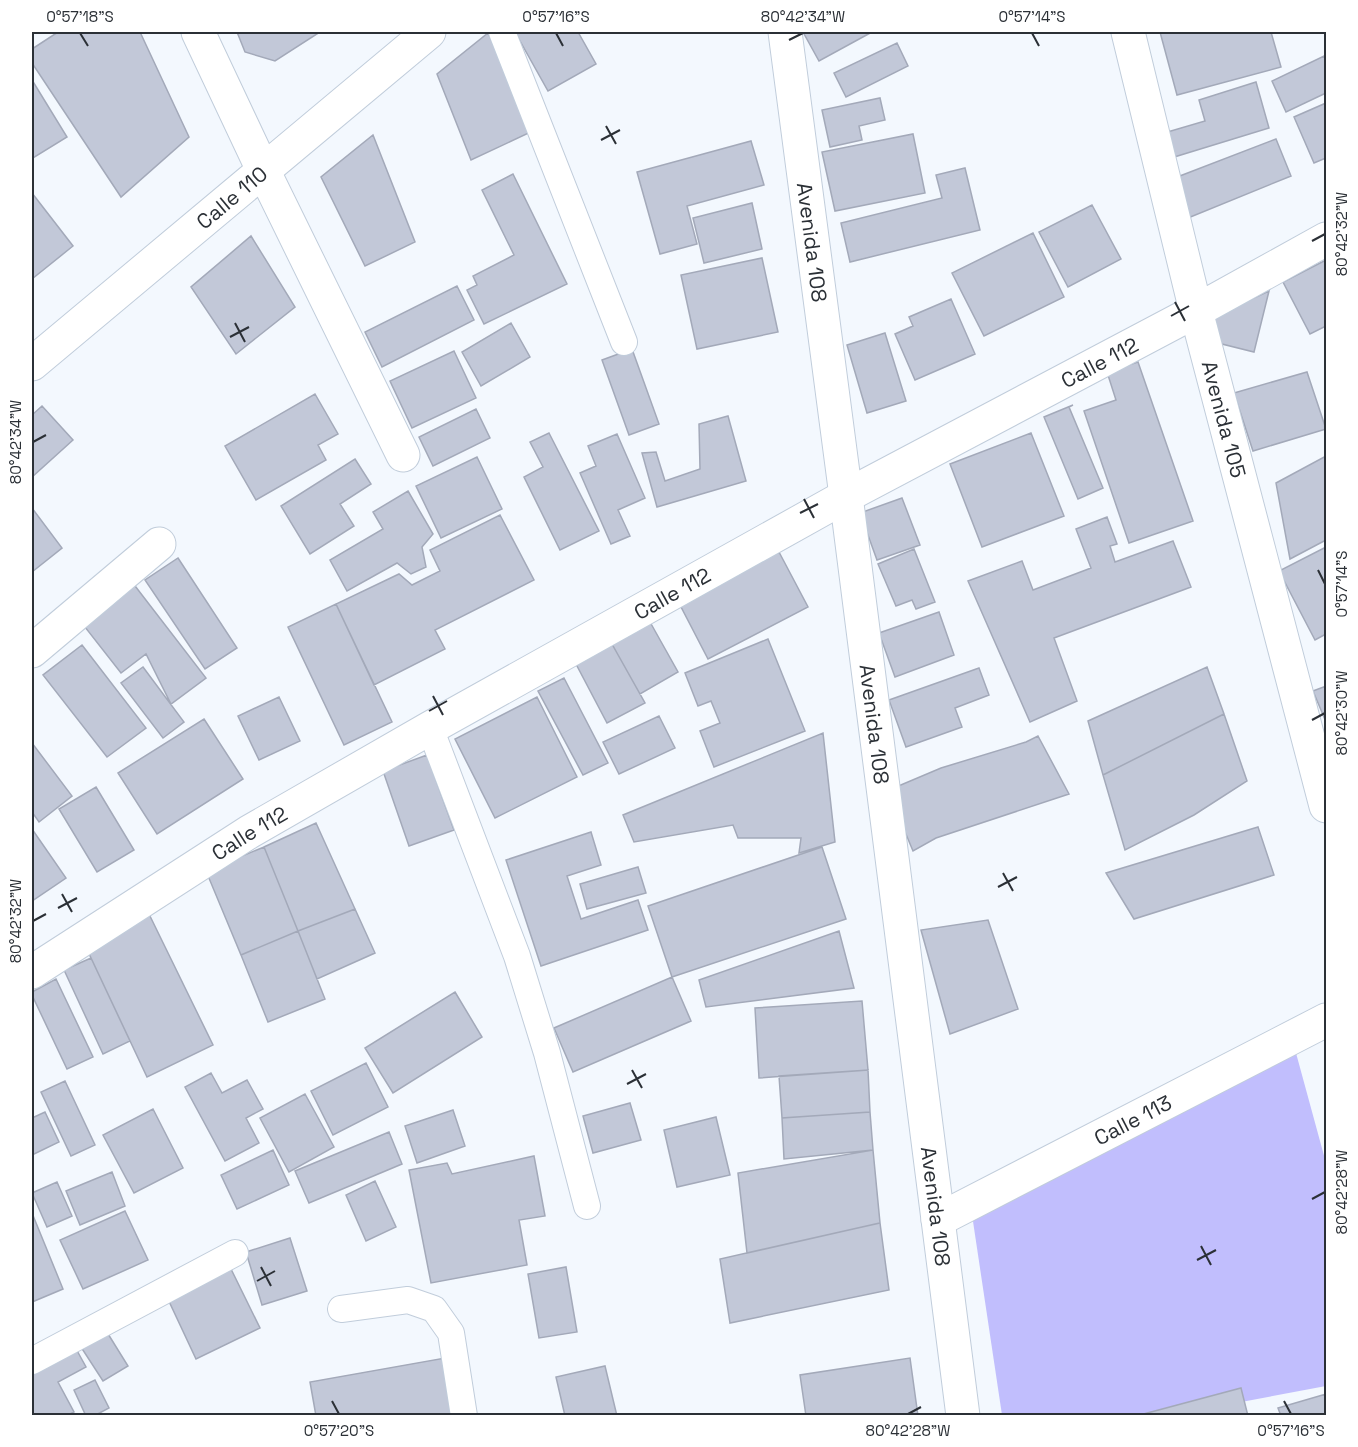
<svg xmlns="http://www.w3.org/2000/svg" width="1358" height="1447" viewBox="0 0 1358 1447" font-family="'Space Grotesk',sans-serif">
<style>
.green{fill:#c1befd}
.building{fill:#c2c8d8;stroke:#a3a9b9;stroke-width:1.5}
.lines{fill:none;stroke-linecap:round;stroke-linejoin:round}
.lane-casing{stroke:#c1cddb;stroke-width:28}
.street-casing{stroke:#c1cddb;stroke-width:35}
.secondary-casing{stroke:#c1cddb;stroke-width:35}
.lane{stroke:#fff;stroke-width:26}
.street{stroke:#fff;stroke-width:33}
.secondary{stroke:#fff;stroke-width:33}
.ticks{fill:none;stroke:#2b3036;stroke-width:2}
.labels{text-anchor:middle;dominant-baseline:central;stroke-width:4.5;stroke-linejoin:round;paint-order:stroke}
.street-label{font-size:21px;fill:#2b3036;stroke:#fff}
.neatline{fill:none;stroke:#2b3036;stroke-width:2}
.ticks-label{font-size:15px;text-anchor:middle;fill:#2b3036}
</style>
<rect width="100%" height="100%" fill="#f3f8fe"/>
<!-- green -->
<path class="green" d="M1293 1042 1326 1163V1386L1172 1415H1002L971 1208Z"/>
<!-- building -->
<path class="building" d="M58 32H140L189 137 121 197 32 63V49Z
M237 32H320L275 61 245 52Z
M515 32H578L596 64 548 91Z
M803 32H872L819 61Z
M1160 32H1271L1281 67 1177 95Z
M488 33 533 131 471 160 437 74Z
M897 43 908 66 846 97 834 73Z
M1324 56 1326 61V93L1286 112 1272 81Z
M32 80 67 137 33 158 32 156Z
M1256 82 1269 128 1171 158 1164 133 1205 121 1199 100Z
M880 98 885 120 859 126 862 140 830 147 822 110Z
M1326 103V158L1314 163 1294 117Z
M913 134 925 193 835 211 822 152Z
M373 135 415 242 365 266 321 177Z
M1276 139 1291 176 1188 218 1172 179Z
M751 141 764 185 687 206 697 244 660 254 637 172Z
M965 168 980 230 850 262 841 223 942 198 936 175Z
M513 174 567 284 484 324 467 290 477 285 473 276 514 255 482 190Z
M32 193 73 246 32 279Z
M752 203 762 249 704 263 693 218Z
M1092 205 1121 259 1068 287 1039 232Z
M1033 233 1064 297 984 336 952 273Z
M251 236 295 307 236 354 191 287Z
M762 258 778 332 697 349 681 275Z
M1326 260V326L1310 334 1283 282Z
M457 286 474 320 382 367 365 332Z
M1269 291 1254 352 1222 344 1210 318Z
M951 299 975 354 915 380 895 334 913 326 909 317Z
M511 323 530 357 481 386 462 352Z
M885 333 906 401 867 413 847 345Z
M632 349 659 424 629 435 602 360Z
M454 351 476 398 412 428 390 381Z
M1138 362 1193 521 1129 543 1084 411 1116 400 1107 372Z
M1307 372 1326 429 1253 451 1234 393Z
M315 394 338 434 318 445 326 460 256 500 225 446Z
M1073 405 1069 407 1103 488 1078 499 1044 417Z
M42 406 73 440 32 477V415Z
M476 409 490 438 433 466 419 437Z
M728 416 746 481 657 507 642 453 656 452 665 481 700 469 699 424Z
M549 433 599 531 560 550 524 477 543 467 530 442Z
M1031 433 1064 516 982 547 950 464Z
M617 434 645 498 618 510 630 536 611 544 580 473 596 466 588 446Z
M1326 456V540L1290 559 1276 483Z
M477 457 502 509 441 538 416 486Z
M355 459 371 484 340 504 354 526 310 554 281 506Z
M408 491 433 534 422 547 426 567 411 574 397 563 347 591 330 560 383 529 373 512Z
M902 498 920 545 877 560 860 513Z
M32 508 62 548 32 572Z
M500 515 534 580 435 630 445 649 374 685 336 604 399 574 412 585 440 571 430 550Z
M1107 517 1117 544 1110 546 1115 562 1173 541 1191 587 1054 638 1077 701 1030 722 968 581 1022 561 1033 590 1091 568 1076 529Z
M1326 547V634L1315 640 1279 571Z
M914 549 935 602 916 609 912 600 896 606 878 564Z
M779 552 808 607 708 659 679 603Z
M178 558 237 648 205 669 145 580Z
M132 582 206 678 171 704 146 654 121 673 81 622Z
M336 604 392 722 344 745 288 627Z
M939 612 954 655 895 677 879 633Z
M650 622 678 672 640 694 612 644Z
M768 639 805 731 714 767 700 731 720 723 711 701 698 706 685 673Z
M612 644 645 703 607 723 576 664Z
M82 645 146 728 107 757 43 675Z
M143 667 184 722 163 738 121 683Z
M1207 667 1224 714 1103 775 1088 721Z
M979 668 989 695 955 708 962 727 906 747 889 700Z
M564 678 608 763 583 775 538 691Z
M1326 686V722L1313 691Z
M279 697 300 741 259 760 238 716Z
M537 697 577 777 495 818 455 739Z
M1224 714 1247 781 1194 815 1125 850 1103 775Z
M659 716 675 748 619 774 603 742Z
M204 719 243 779 157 834 118 773Z
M823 733 835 842 799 853 801 838H738L733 825 634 842 623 815Z
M1038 736 1069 794 936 838 913 851 898 815 896 787 941 768 1026 742Z
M32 743 72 796 39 822 32 812Z
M427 755 454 830 409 846 383 771Z
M96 787 134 850 97 872 59 809Z
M316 823 355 909 298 931 264 847Z
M1258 827 1274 875 1134 919 1106 873Z
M32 829 66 878 32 901Z
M591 832 601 865 567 876 581 919 638 900 648 930 541 966 506 860Z
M264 847 298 931 241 955 206 871Z
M822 847 846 919 672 977 648 906Z
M638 867 646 893 587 909 580 884Z
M355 909 375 953 317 979 298 931Z
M148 912 213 1045 147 1077 84 943Z
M988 920 1018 1009 950 1034 921 930Z
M298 931 325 999 268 1022 241 955Z
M839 931 854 988 706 1007 699 980Z
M91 958 130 1041 103 1054 64 970Z
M672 977 691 1021 573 1072 554 1028Z
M56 979 93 1057 67 1069 32 995V992Z
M455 992 482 1037 393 1093 365 1048Z
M862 1001 868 1070 759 1078 755 1008Z
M366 1063 388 1107 333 1135 311 1091Z
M868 1070 870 1112 782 1118 779 1076Z
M211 1073 222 1093 247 1080 263 1109 246 1118 259 1143 225 1161 185 1087Z
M65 1081 95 1145 71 1156 41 1092Z
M305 1094 334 1147 289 1172 260 1118Z
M630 1103 641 1140 593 1153 583 1116Z
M153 1109 183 1168 134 1193 103 1135Z
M453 1110 465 1146 417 1163 405 1126Z
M45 1112 59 1142 32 1155V1118Z
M870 1112 873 1150 784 1159 782 1118Z
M716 1117 730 1175 677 1187 664 1130Z
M389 1132 402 1164 309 1203 295 1171Z
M273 1150 289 1185 237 1209 221 1175Z
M873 1150 880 1223 747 1253 738 1173Z
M534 1156 545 1216 519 1220 527 1265 431 1283 409 1170 447 1163 452 1174Z
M112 1172 125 1206 80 1225 66 1191Z
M375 1181 396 1227 366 1241 346 1195Z
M57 1182 72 1216 47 1227 32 1193Z
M125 1211 148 1260 83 1289 60 1240Z
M32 1213 63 1289 32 1302Z
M880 1223 889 1290 730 1323 720 1259Z
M290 1238 307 1291 262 1305 246 1252Z
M230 1267 260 1328 196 1359 167 1297Z
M566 1267 577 1332 539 1338 528 1274Z
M105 1329 128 1366 103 1381 79 1344Z
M75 1347 86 1367 58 1382 74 1412 66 1416H32V1370Z
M445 1358 455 1416H316L310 1382Z
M910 1358 918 1416H806L800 1375Z
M605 1366 617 1416H565L556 1377Z
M95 1380 109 1408 94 1416H86L74 1390Z
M1241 1388 1248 1416H1136Z
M1326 1394V1416H1281L1278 1408Z"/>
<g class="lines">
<defs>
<path id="lane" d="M502 32 624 342
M430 728 517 956 547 1053 587 1206
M341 1309 408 1300 434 1309 451 1333 464 1416
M32 1361 235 1253"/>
<g id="street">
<path d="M198 32 263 170 403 455"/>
<path id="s1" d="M1128 32 1196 311 1326 806"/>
<path d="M32 651 159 544"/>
<path id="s2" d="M32 972 249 832 430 728 846 496 1196 311 1326 239"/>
<path id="s3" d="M938 1220 1326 1020"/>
</g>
<g id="secondary">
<path id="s4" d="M785 32 846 496 963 1416"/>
<path id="s5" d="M32 364 429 32"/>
</g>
</defs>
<!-- lane casing -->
<use href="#lane" class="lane-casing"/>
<!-- street casing -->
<use href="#street" class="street-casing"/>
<!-- secondary casing -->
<use href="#secondary" class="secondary-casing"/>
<!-- lane -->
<use href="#lane" class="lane"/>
<!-- street -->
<use href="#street" class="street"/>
<!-- secondary -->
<use href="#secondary" class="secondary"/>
</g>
<!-- ticks -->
<path class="ticks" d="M80 33 88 46M556 33 563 46M1032 33 1039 46M789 40 803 33M606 126 616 144M601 140 620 130M1312 241 1325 234M1175 302 1185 321M1171 316 1189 306M235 323 245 342M230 337 249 327M33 442 46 435M804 499 814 518M800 513 818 504M1318 570 1325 584M433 696 443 715M429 711 447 701M1312 720 1325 713M1003 873 1013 891M998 887 1017 877M62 894 72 912M58 908 77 898M33 921 46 914M632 1070 642 1088M627 1084 646 1074M1312 1199 1325 1192M1201 1246 1211 1265M1197 1260 1216 1250M261 1267 271 1286M257 1281 275 1271M332 1401 339 1414M1284 1401 1291 1414M908 1414 921 1407"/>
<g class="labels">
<!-- street labels -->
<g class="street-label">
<text stroke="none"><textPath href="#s5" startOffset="260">Calle 110</textPath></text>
<text stroke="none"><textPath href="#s4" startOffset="212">Avenida 108</textPath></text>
<text stroke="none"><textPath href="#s2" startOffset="1230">Calle 112</textPath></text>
<text stroke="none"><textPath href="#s1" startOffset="399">Avenida 105</textPath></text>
<text stroke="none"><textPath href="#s2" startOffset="744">Calle 112</textPath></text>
<text stroke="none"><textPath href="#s4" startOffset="698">Avenida 108</textPath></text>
<text stroke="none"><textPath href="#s2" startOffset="258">Calle 112</textPath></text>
<text stroke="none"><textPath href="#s3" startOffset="219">Calle 113</textPath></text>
<text stroke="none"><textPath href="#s4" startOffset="1184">Avenida 108</textPath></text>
</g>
</g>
<!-- border -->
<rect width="1358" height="1447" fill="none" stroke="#ffffff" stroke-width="66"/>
<rect x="33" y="33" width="1292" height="1381" class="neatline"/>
<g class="ticks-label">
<text x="80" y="22">0°57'18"S</text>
<text x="556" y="22">0°57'16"S</text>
<text x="803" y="22">80°42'34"W</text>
<text x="1032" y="22">0°57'14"S</text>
<text transform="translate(1342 234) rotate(-90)" y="5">80°42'32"W</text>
<text transform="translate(16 442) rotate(-90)" y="5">80°42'34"W</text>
<text transform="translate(1342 584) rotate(-90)" y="5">0°57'14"S</text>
<text transform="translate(1342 713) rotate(-90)" y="5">80°42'30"W</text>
<text transform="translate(16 921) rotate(-90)" y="5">80°42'32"W</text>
<text transform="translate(1342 1192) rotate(-90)" y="5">80°42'28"W</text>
<text x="339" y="1436">0°57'20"S</text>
<text x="908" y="1436">80°42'28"W</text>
<text x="1291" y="1436">0°57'16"S</text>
</g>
</svg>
